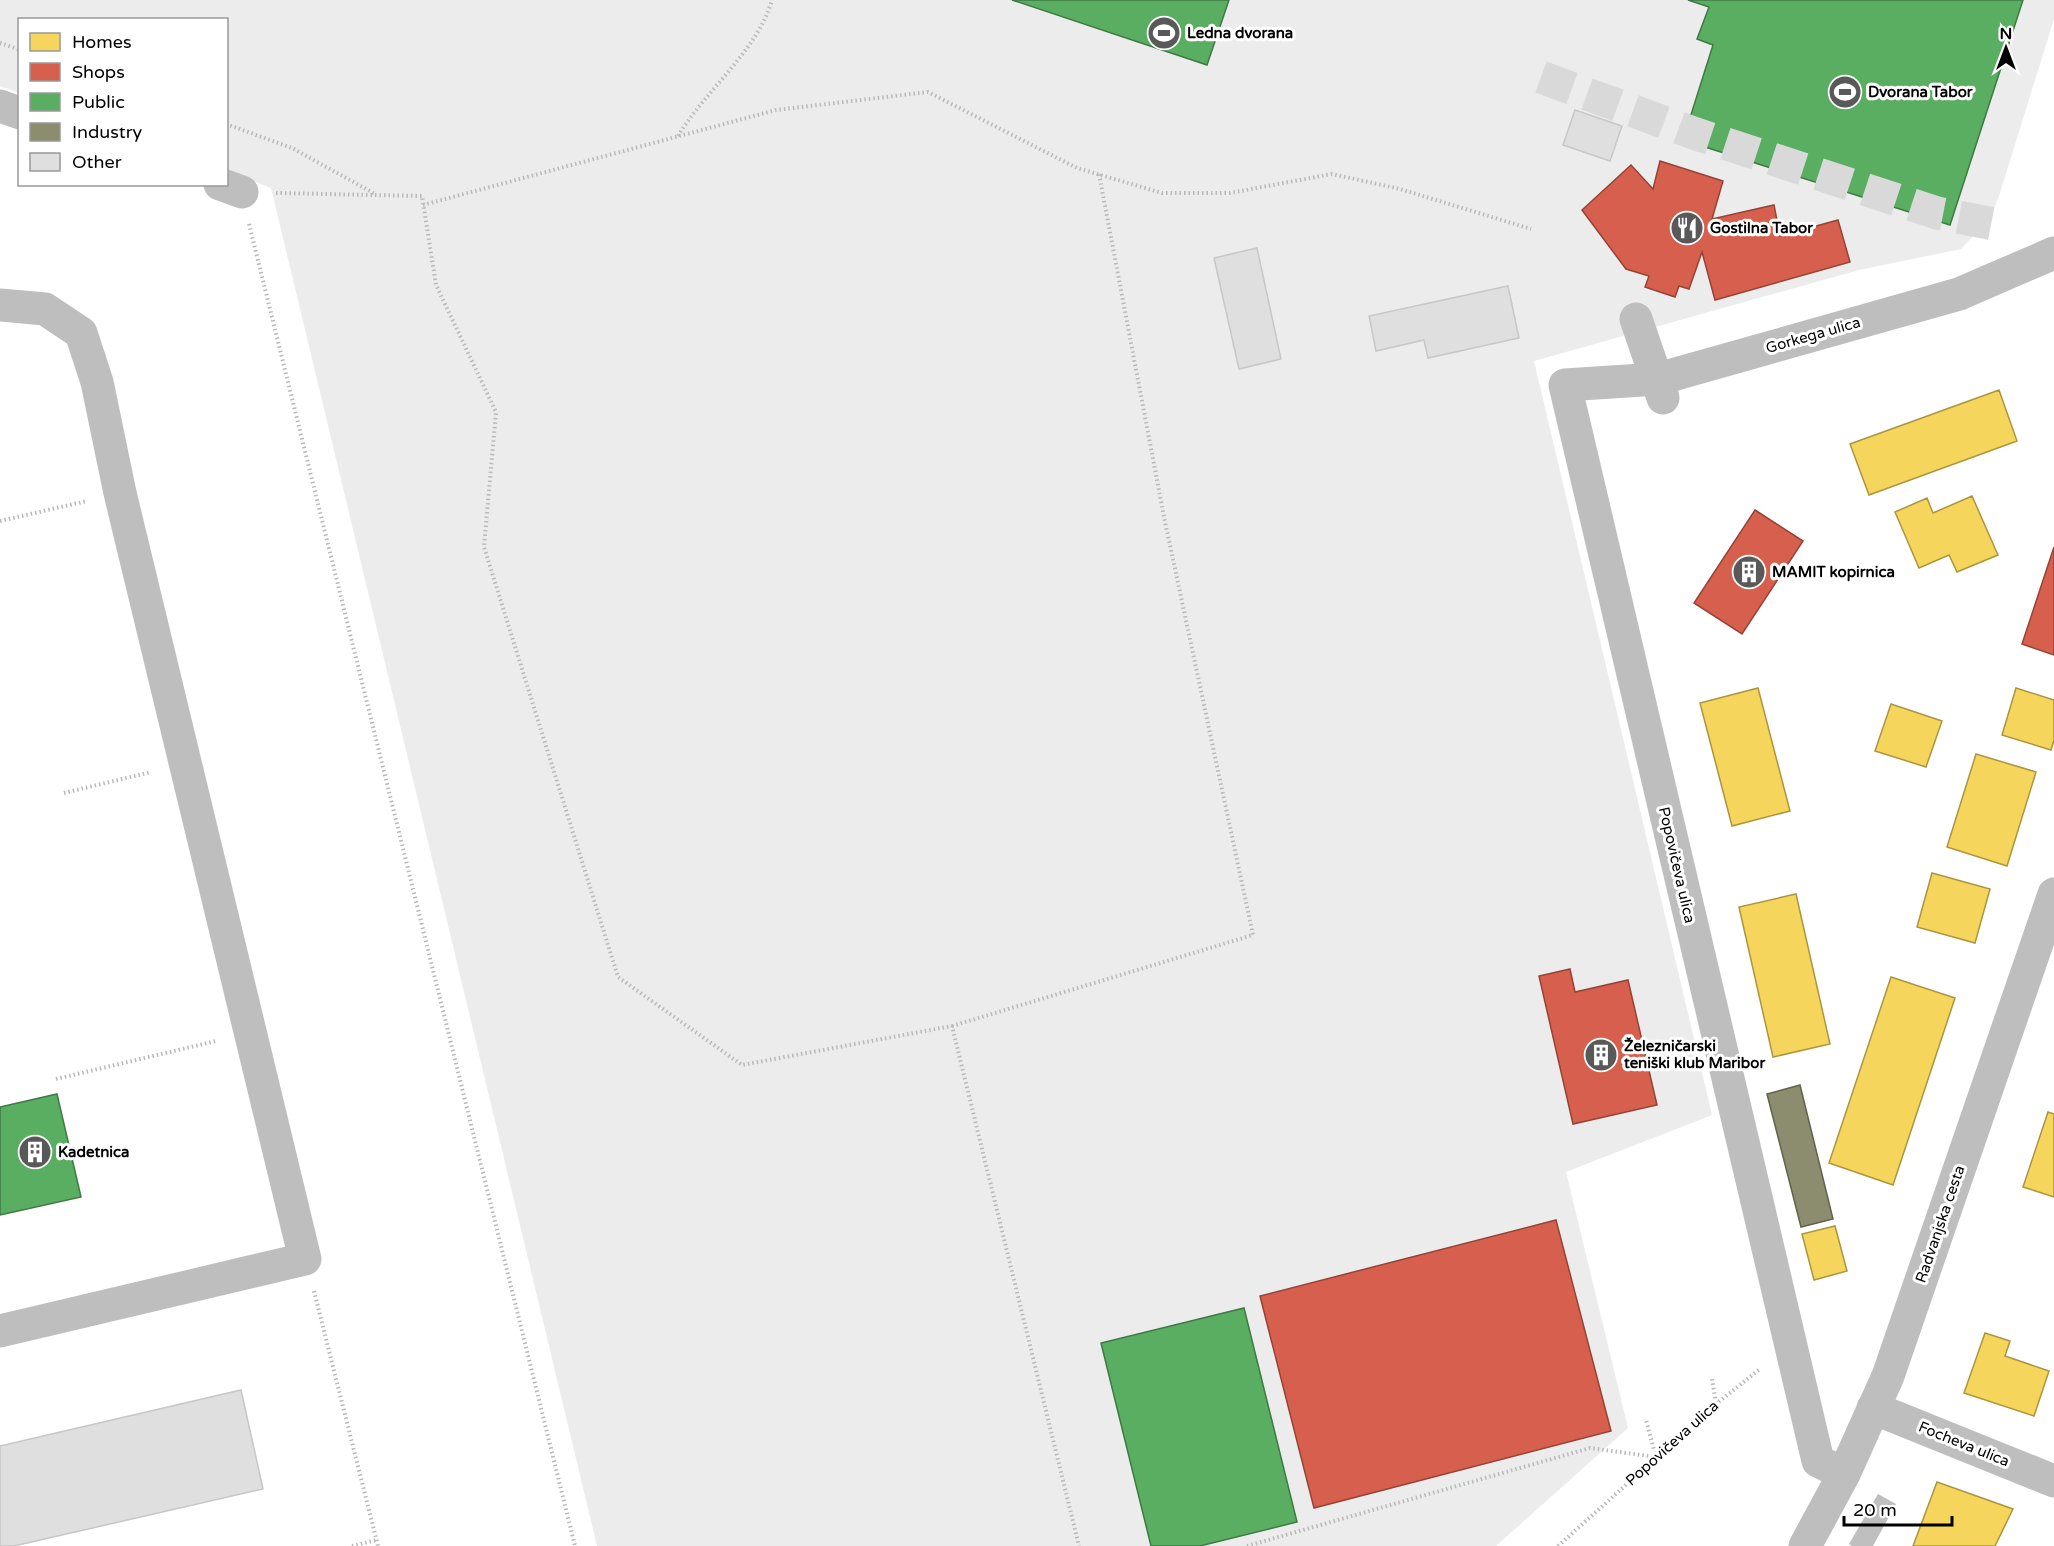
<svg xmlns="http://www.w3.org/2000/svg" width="2054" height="1546" font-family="'Varela Round',sans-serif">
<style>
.green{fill:#ececec}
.water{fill:#bfbfbf}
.homes{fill:#f6d55c;stroke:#ac9540;stroke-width:1.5}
.shops{fill:#d6604d;stroke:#964336;stroke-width:1.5}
.public{fill:#5aae61;stroke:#3f7a44;stroke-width:1.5}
.industry{fill:#8c8c6e;stroke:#62624d;stroke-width:1.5}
.building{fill:#dfdfdf;stroke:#c7c7c7;stroke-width:1.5}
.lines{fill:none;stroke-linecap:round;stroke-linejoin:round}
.minor-tunnel{stroke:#d9d9d9;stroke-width:33;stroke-dasharray:33 16;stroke-linecap:butt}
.path{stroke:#b9b9b9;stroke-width:4;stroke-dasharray:1.5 3;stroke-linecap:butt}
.minor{stroke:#bebebe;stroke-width:33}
.labels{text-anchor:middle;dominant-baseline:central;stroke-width:6;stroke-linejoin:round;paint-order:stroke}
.poi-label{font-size:15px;font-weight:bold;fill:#000;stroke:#fff;text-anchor:start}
.street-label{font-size:15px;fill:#000;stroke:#fff}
</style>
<rect width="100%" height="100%" fill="#fff"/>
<path class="green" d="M 0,0 L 2054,0 L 2054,19 L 1999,196 L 1990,218 L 1961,249 L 1859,270 L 1534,361 L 1712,1115 L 1566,1172 L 1628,1428 L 1496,1546 L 597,1546 L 271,188 L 227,171 L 226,20 L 20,20 L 19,93 L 0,86 Z"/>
<path class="water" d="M 1878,1494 L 1896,1504 L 1873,1546 L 1852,1546 L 1849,1544 Z"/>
<path class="homes" d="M 1999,390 L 2017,441 L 1869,495 L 1850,444 Z
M 1972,496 L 1998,555 L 1957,572 L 1949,555 L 1919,568 L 1895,512 L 1927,498 L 1933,513 Z
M 1758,688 L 1790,811 L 1732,826 L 1700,703 Z
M 2016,688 L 2054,700 L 2054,740 L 2051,750 L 2002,735 Z
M 1891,704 L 1942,721 L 1926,767 L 1875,751 Z
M 1976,754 L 2036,772 L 2007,866 L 1947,847 Z
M 1932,873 L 1990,889 L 1975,943 L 1917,927 Z
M 1796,894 L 1830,1044 L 1773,1057 L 1739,907 Z
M 1891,977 L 1955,998 L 1893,1185 L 1829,1163 Z
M 2048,1112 L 2054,1114 L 2054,1197 L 2023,1187 Z
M 1835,1226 L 1847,1271 L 1814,1280 L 1802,1234 Z
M 1985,1333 L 2010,1341 L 2005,1356 L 2049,1371 L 2034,1416 L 1964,1393 Z
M 1937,1482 L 2013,1509 L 1995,1546 L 1913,1546 Z"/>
<path class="shops" d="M 1660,161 L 1723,181 L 1712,219 L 1774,205 L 1780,236 L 1838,220 L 1850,262 L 1715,300 L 1702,252 L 1689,289 L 1679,286 L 1675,297 L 1645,287 L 1649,276 L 1626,269 L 1582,210 L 1631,165 L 1653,189 Z
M 1755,510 L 1803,541 L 1742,634 L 1694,603 Z
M 2054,547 L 2054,655 L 2022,644 Z
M 1570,969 L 1575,992 L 1628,980 L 1657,1105 L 1573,1124 L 1539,976 Z
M 1556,1220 L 1611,1431 L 1314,1508 L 1260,1296 Z"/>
<path class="public" d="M 1012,0 L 1229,0 L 1207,65 Z
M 1688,0 L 2023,0 L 1950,225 L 1683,140 L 1713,45 L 1697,39 L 1709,7 Z
M 57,1094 L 81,1197 L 0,1215 L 0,1107 Z
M 1244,1308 L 1297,1522 L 1200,1546 L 1151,1546 L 1101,1343 Z"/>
<path class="industry" d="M 1800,1085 L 1833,1219 L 1801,1227 L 1767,1094 Z"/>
<path class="building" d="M 1575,110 L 1622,126 L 1610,161 L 1563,145 Z
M 1257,248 L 1281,359 L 1239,369 L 1214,258 Z
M 1508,286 L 1519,338 L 1428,358 L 1424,340 L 1376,351 L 1369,316 Z
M 241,1390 L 263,1489 L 14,1546 L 0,1546 L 0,1446 Z"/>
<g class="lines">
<path class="minor-tunnel" d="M 1541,77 L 1696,134 L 1937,213 L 1999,225"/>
<path class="path" d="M 0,43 L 20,50
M 226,124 L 292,148 L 375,194
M 678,136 C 705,91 758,50 772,0
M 276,193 L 422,196 L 436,285 L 496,412 L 484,547 L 618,977 L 742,1065 L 952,1026 L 1079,1546
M 423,205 L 776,110 L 928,92 L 1077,168 L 1162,193 L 1230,193 L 1332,174 L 1400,189 L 1531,229
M 249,224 L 575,1546
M 0,521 L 87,501
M 64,793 L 151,772
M 952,1026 L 1253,935 L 1164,517 L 1099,174
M 56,1079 L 216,1041
M 314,1291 L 378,1546
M 1712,1379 L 1716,1403
M 352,1546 L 377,1540
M 1247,1546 L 1590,1448 L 1656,1457 L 1646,1420
M 1558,1546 L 1716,1404 L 1760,1369"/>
<path class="minor" d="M 0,106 L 20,113
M 220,184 L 242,192
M 0,305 L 45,309 L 81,333 L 97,382 L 120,493 L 305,1259 L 0,1331
M 1636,319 L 1663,398
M 1873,1408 L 2054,1481
M 1844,1474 L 1818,1461 L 1565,385 L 1658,379 L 1959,294 L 2054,253
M 1805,1546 L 1844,1474 L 1888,1376 L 2054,894"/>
</g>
<defs>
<symbol id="stadium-disc" viewBox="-11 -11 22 22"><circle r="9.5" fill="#595959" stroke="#fff"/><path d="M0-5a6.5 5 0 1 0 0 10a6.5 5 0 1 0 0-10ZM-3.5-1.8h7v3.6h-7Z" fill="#fff"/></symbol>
<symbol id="restaurant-disc" viewBox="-11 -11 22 22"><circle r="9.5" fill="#595959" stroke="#fff"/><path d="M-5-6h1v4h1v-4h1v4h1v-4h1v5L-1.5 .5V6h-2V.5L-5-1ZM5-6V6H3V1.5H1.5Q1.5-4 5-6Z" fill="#fff"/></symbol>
<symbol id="building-disc" viewBox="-11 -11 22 22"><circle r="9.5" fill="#595959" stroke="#fff"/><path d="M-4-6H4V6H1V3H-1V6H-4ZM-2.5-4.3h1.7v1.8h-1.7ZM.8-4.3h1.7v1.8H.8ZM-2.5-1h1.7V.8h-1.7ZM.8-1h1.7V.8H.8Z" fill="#fff"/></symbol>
</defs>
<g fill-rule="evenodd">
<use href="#stadium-disc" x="1145" y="14" width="38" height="38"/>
<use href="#stadium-disc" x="1826" y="73" width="38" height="38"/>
<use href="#restaurant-disc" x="1668" y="209" width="38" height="38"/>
<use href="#building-disc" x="1730" y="553" width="38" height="38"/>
<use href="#building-disc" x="1582" y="1036" width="38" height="38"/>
<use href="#building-disc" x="16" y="1133" width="38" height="38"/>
</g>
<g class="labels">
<g class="poi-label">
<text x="1187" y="33">Ledna dvorana</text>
<text x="1868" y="92">Dvorana Tabor</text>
<text x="1710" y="228">Gostilna Tabor</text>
<text x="1772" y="572">MAMIT kopirnica</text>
<text x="1624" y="1046">Železničarski<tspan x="1624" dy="17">teniški klub Maribor</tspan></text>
<text x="58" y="1152">Kadetnica</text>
</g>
<g class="street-label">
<text transform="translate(1813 335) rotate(-16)">Gorkega ulica</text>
<text transform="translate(1677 865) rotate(77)">Popovičeva ulica</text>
<text transform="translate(1940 1224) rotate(-71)">Radvanjska cesta</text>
<text transform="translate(1672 1443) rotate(-42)">Popovičeva ulica</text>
<text transform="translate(1964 1444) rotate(22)">Focheva ulica</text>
</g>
</g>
<rect x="18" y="18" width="210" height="168" fill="#ffffff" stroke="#999999" stroke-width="1.5"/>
<rect x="30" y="33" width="30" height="18" fill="#f6d55c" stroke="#999999" stroke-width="1.5"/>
<text x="72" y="48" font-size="18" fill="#000000">Homes</text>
<rect x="30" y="63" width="30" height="18" fill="#d6604d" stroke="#999999" stroke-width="1.5"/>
<text x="72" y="78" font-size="18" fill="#000000">Shops</text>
<rect x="30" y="93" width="30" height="18" fill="#5aae61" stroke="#999999" stroke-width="1.5"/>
<text x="72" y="108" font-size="18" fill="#000000">Public</text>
<rect x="30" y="123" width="30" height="18" fill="#8c8c6e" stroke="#999999" stroke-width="1.5"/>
<text x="72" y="138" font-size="18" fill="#000000">Industry</text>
<rect x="30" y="153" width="30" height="18" fill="#dfdfdf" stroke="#999999" stroke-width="1.5"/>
<text x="72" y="168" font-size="18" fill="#000000">Other</text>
<g transform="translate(2006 48)" stroke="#ffffff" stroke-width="4.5" paint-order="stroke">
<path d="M0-4.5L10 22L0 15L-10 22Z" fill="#000000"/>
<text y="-9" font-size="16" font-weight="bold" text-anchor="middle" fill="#000000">N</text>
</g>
<path d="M1844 1516v9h108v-9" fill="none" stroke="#000000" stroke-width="3"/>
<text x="1853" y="1516" font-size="18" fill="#000000" stroke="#ffffff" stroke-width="4.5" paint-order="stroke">20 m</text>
</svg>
